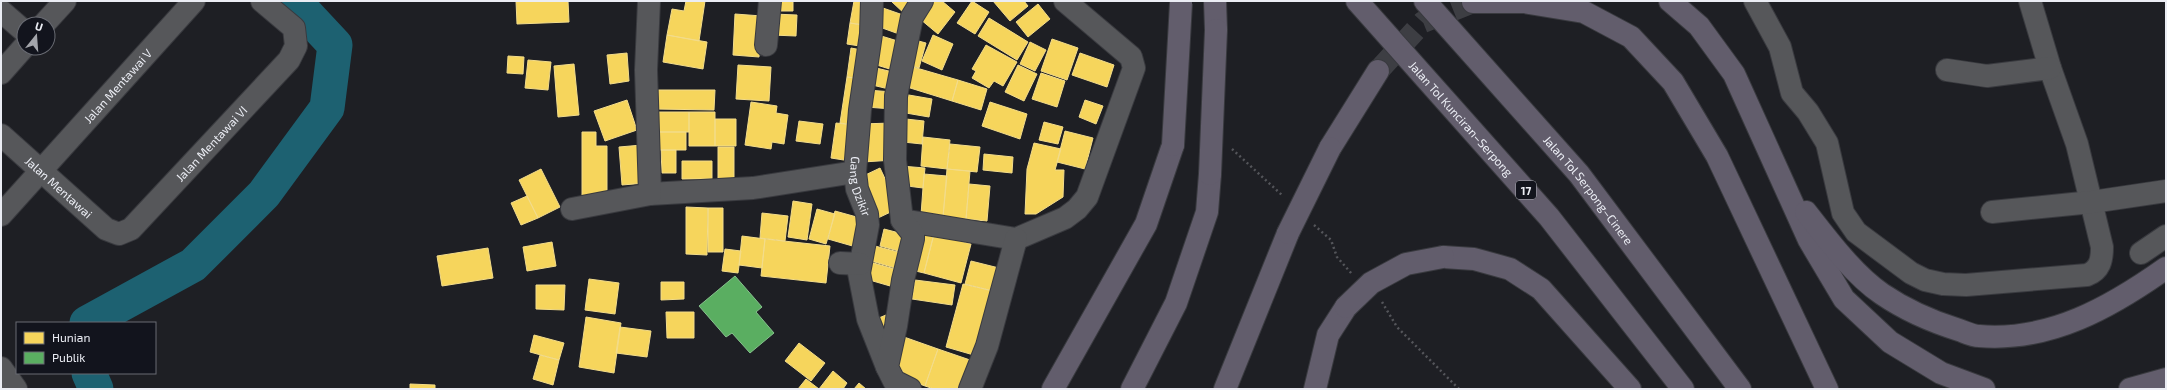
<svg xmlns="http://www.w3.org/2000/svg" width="2167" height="390" font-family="'Exo 2',sans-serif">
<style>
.homes{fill:#f6d55c;stroke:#f3dc8a}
.public{fill:#5aae61;stroke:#86c18d}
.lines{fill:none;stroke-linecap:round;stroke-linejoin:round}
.river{stroke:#1d6171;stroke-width:35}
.highway-tunnel{stroke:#3d3e43;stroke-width:22;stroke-dasharray:22 11;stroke-linecap:butt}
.street-casing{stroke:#393a3f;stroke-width:24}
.highway-casing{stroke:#393a3f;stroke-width:24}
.path{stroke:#54555a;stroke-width:2.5;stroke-dasharray:2 3;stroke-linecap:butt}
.street{stroke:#56575a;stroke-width:22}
.highway{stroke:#625d6c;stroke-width:22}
.highway-bridge-casing{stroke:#393a3f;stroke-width:24;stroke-linecap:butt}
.highway-bridge{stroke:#625d6c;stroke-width:22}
.labels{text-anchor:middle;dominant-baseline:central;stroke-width:4;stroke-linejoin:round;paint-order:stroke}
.shield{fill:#12141d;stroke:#aaacb4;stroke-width:1}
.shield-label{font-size:11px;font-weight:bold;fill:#ebedf4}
.street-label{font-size:12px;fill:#ebedf4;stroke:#12141d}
</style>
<rect width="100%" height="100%" fill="#1e1f24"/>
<path class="homes" d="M 516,1 L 568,1 L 569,22 L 517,24 Z
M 686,1 L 705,1 L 699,41 L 667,35 L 672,9 L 684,11 Z
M 774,1 L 793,1 L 793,11 L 774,11 Z
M 854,1 L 868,1 L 864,25 L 850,23 Z
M 891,1 L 918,1 L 906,15 Z
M 934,1 L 942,1 L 955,12 L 938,34 L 920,19 Z
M 972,1 L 989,12 L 975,34 L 957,23 Z
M 993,1 L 1024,1 L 1028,6 L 1010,21 Z
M 1038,4 L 1050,19 L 1028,37 L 1016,22 Z
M 880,7 L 906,16 L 899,34 L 874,25 Z
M 735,14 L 762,16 L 759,57 L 733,55 Z
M 773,14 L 797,15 L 796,36 L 772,35 Z
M 989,18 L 1028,42 L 1017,60 L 978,36 Z
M 850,23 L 869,26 L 866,47 L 847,44 Z
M 667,35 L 707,42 L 703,69 L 663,62 Z
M 878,35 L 901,42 L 893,70 L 870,63 Z
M 933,35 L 953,44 L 942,70 L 922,61 Z
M 911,39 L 926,43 L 919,68 L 909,65 Z
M 1052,39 L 1078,48 L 1067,80 L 1041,71 Z
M 1030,42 L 1046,50 L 1035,71 L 1020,64 Z
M 986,45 L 1017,62 L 1003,86 L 994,81 L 989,88 L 972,78 L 976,71 L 972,69 Z
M 851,48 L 867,51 L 863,79 L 847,77 Z
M 627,53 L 629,81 L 610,84 L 607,55 Z
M 1080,53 L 1114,65 L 1107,87 L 1072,75 Z
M 508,56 L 524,57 L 523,74 L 507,73 Z
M 528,60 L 551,62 L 548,90 L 525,88 Z
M 574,64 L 579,115 L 558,117 L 554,66 Z
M 738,65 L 771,67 L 769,101 L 736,99 Z
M 1018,65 L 1037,74 L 1024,101 L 1005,92 Z
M 872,67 L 897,73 L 893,90 L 868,84 Z
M 913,67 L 958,80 L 952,101 L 907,87 Z
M 1041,73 L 1065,81 L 1057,107 L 1032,99 Z
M 847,77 L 861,79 L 855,125 L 840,123 Z
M 958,80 L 987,89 L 981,110 L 952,101 Z
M 655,90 L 715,90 L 714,110 L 655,109 Z
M 867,90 L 893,92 L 892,109 L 866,107 Z
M 903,94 L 932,99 L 929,117 L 900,112 Z
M 627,100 L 637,130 L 605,141 L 594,111 Z
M 1085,100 L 1103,106 L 1096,124 L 1079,117 Z
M 751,102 L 777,106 L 776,113 L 788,115 L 784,144 L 772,142 L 771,149 L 745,145 Z
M 990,102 L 1027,114 L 1020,139 L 982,126 Z
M 658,112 L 689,112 L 689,132 L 658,132 Z
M 689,112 L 715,112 L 715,146 L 689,146 Z
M 715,119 L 736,119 L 736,146 L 715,146 Z
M 906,119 L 924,121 L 922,144 L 903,142 Z
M 799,121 L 823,124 L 820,144 L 796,141 Z
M 1044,122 L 1063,127 L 1058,144 L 1039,140 Z
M 836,123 L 855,125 L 850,161 L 831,158 Z
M 891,123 L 894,160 L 863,162 L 861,124 Z
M 1065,131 L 1093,138 L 1085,169 L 1057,162 Z
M 582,132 L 596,132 L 596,146 L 607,146 L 607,197 L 582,197 Z
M 658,132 L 686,132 L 686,150 L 658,150 Z
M 923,137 L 950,140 L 947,169 L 921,166 Z
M 1034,143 L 1061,149 L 1055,170 L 1064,170 L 1063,197 L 1036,214 L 1025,214 L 1027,169 Z
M 950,144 L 980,147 L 977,172 L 947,169 Z
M 642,145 L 646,183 L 622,185 L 619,147 Z
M 718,147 L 734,147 L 734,183 L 718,184 Z
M 661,150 L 676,150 L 676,173 L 662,173 Z
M 984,154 L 1013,157 L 1012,173 L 983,170 Z
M 682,161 L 712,161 L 712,179 L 682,179 Z
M 901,166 L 925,168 L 923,188 L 899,185 Z
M 880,168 L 899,208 L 878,218 L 859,178 Z
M 541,169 L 560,207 L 538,218 L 519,180 Z
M 947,169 L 970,171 L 966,219 L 943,217 Z
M 924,174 L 947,176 L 943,217 L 921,215 Z
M 969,184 L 990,186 L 987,221 L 966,219 Z
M 527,196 L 538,218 L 521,225 L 511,203 Z
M 793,201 L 812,204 L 807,240 L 788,237 Z
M 686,207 L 708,208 L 707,255 L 686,254 Z
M 708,208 L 723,208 L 723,252 L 708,252 Z
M 817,209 L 835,214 L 826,244 L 809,239 Z
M 835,211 L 864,219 L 856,247 L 828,239 Z
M 762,213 L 788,216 L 785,241 L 760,238 Z
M 884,229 L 911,236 L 906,253 L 880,246 Z
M 917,230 L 934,234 L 924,273 L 907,269 Z
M 934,234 L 971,244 L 961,283 L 924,273 Z
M 742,236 L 765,239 L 762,268 L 739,265 Z
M 765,239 L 830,246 L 826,283 L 761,276 Z
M 552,242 L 556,266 L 527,271 L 523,247 Z
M 875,246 L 906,254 L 902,270 L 871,261 Z
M 488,248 L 493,278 L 442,286 L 437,256 Z
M 725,249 L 741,251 L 738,273 L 722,271 Z
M 971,261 L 999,268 L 993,291 L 965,284 Z
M 870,262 L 902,271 L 897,288 L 866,279 Z
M 589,279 L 619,283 L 615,314 L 585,310 Z
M 915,280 L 955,285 L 952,305 L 912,299 Z
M 661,282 L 684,282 L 684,299 L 661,300 Z
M 963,284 L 993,291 L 977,356 L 946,347 Z
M 536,285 L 565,285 L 564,310 L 536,309 Z
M 666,312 L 694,312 L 694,338 L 667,338 Z
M 886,315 L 892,333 L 880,337 L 874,320 Z
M 586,317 L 621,323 L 614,373 L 579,367 Z
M 620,327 L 651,331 L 647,357 L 616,353 Z
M 534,335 L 564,343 L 559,360 L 530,352 Z
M 904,337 L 938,349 L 925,386 L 901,377 L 903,371 L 894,368 Z
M 799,343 L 825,363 L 811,381 L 785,361 Z
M 938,349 L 973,361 L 964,389 L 934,389 L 925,386 Z
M 540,355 L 559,360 L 553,385 L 533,379 Z
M 833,371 L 847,383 L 843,389 L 819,389 Z
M 806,379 L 819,389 L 798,389 Z
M 859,383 L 866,389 L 854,389 Z
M 410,384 L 435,385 L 435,389 L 410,389 Z"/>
<path class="public" d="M 735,276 L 762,307 L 756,312 L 774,333 L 750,353 L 732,333 L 726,337 L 699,306 Z"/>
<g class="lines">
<path class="river" d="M 87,323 L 193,265 L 264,194 L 327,108 L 335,45 L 294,1
M 89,373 L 96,389"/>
<path class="highway-tunnel" d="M 1378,71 L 1423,22 L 1473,2"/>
<defs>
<g id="street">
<path id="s1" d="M 872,1 L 871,34 L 860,110 L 855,172 L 857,189 L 867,214 L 868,225 L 859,273 L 868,319 L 887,367"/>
<path d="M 1755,1 L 1780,47 L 1792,93 L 1808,112 L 1827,143 L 1843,213 L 1856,232 L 1911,273 L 1925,280 L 1943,284 L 1966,285 L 2087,275 C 2100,270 2102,260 2102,247 L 2077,144 L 2050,68 L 2030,1"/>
<path d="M 1,11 L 24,31"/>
<path d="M 44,24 L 65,1"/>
<path d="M 766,45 L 770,1"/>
<path d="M 1947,70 L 1987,76 L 2050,68"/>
<path d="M 1,73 L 24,47"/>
<path id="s2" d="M 1,135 L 106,229 L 119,234 L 131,229 L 289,60 L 296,46 L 294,28 L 262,1"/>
<path d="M 650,194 L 753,188 L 855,172"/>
<path d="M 572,209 L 650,194 L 646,70 L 649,1"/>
<path d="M 1992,212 L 2092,202 L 2166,191"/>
<path id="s3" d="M 1,215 L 194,1"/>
<path d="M 902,220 L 1016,239 L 1065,218 L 1077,209 L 1087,197 L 1134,68 L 1131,57 L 1065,1"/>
<path d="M 2141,253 L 2166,236"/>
<path d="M 840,263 L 860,264"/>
<path d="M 1,368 L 16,389"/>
<path d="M 910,389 L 894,381 L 887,367 L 896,326 L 903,280 L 913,239 L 913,234 L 902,220 L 895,160 L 896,96 L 912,17 L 922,1"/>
<path d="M 970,389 L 987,346 L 1016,239"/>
</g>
<g id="highway">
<path d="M 1215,1 L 1216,30"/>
<path id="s4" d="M 1357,1 L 1549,217 L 1683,389"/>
<path id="s5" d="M 1425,1 L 1579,174 L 1740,389"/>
<path d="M 1670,1 L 1699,26 L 1734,74 L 1809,240 L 1844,299 L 1890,342 L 1941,373 L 1984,389"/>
<path d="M 1473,2 L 1524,2 L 1584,12 L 1631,37 L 1673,82 L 1717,156 L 1827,389"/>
<path d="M 1330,148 L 1378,71"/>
<path d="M 1806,212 C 1827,239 1854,275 1882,294 C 1907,311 1930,321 1959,330 C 1965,332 1972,336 1979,336 C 2050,342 2111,307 2166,268"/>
<path d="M 1443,257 L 1474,259 L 1510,269 L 1541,289 L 1630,389"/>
<path d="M 1053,389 L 1146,224 L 1173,145"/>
<path d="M 1132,389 L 1176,303 L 1207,212 L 1210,174"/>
<path d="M 1225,389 L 1288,233"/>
<path d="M 1315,389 L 1328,335 L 1346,307"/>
<path d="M 2130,389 L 2166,379"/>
</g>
</defs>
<use href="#street" class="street-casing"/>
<use href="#highway" class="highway-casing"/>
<path class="path" d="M 1232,149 L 1283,196
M 1314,225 L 1331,240 L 1337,257 L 1352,274
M 1382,302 L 1397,327 L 1459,389"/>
<use href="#street" class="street"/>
<use href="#highway" class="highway"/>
<defs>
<path id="highway-bridge" d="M 1173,145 L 1181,3
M 1210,174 L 1216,30
M 1288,233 L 1330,148
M 1346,307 L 1371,283 L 1406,264 L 1443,257"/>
</defs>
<use href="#highway-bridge" class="highway-bridge-casing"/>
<use href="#highway-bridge" class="highway-bridge"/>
</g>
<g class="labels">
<rect class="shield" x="1516" y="181" width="20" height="18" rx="3"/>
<g class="shield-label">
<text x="1526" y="190">17</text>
</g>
<g class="street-label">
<text stroke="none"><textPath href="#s3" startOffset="174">Jalan Mentawai V</textPath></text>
<text stroke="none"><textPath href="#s4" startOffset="157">Jalan Tol Kunciran–Serpong</textPath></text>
<text stroke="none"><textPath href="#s2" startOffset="285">Jalan Mentawai VI</textPath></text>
<text stroke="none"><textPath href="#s1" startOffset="187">Gang Dzikir</textPath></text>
<text stroke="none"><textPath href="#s2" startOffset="78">Jalan Mentawai</textPath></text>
<text stroke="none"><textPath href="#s5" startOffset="250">Jalan Tol Serpong–Cinere</textPath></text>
</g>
</g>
<rect width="2167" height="390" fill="none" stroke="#ebedf4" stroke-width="4"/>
<rect x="16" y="322" width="140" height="52" fill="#12141d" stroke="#696b73"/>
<rect x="24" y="332" width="20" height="12" fill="#f6d55c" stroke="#696b73"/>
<text x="52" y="342" font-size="12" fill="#ebedf4">Hunian</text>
<rect x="24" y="352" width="20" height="12" fill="#5aae61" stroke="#696b73"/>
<text x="52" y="362" font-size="12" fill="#ebedf4">Publik</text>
<g transform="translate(36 36) rotate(17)"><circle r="19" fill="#12141d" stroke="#696b73"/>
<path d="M0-3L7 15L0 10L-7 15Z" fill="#a3a5ab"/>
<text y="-6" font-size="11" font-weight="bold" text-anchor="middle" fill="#ebedf4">U</text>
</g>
</svg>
